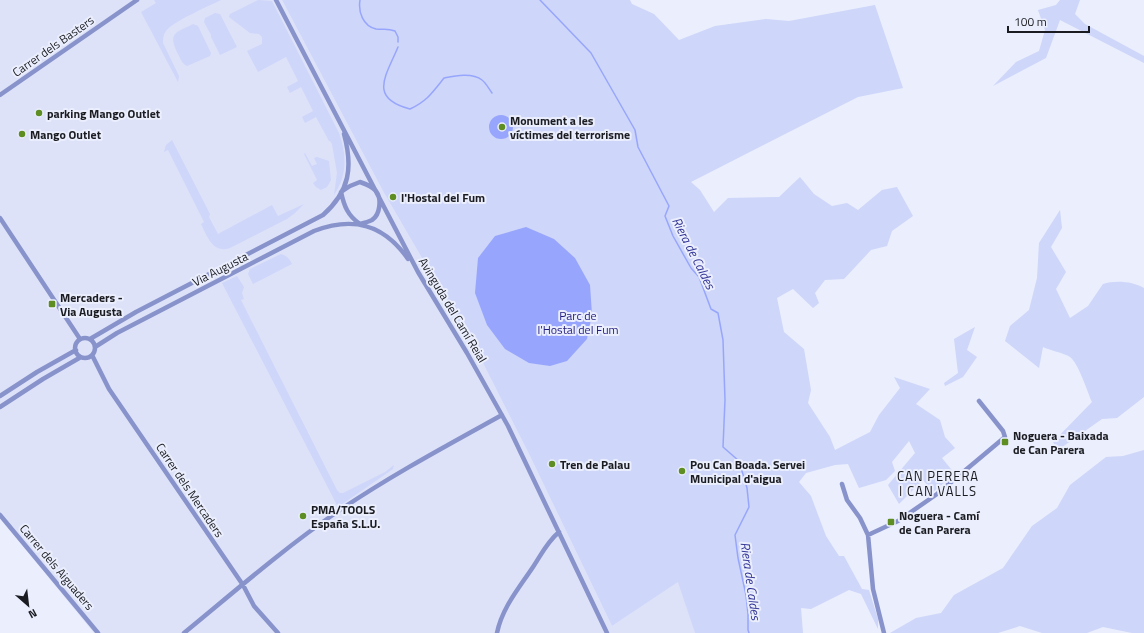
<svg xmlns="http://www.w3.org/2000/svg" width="1144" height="633" font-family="'Titillium Web',sans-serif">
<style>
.built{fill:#dde2f9}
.green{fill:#ced6f9}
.water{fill:#97a6fc}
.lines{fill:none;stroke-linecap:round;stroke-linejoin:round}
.stream{stroke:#97a6fc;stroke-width:1.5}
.street{stroke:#8893cb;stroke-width:4.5}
.poi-dot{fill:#5e8e23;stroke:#eaeefd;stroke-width:1.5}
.labels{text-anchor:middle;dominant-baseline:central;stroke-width:4;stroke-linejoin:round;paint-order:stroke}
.street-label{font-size:12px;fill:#1b1c21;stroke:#eaeefd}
.poi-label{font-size:12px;font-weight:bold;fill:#1b1c21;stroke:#eaeefd;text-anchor:start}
.park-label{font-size:12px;fill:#221c7d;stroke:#eaeefd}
.water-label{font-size:13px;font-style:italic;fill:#313394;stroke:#eaeefd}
.neighbourhood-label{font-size:13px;letter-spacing:1px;fill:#1b1c21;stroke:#eaeefd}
</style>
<rect width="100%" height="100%" fill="#eaeefd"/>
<path class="built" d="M 0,0 L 282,0 L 383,191 L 483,363 L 529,454 L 612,626 L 679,581 L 695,633 L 94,633 L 0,518 Z"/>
<path class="green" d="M 154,0 L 221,0 C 209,6 172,22 166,31 C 163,35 163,39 163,43 L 179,76 L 178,82 L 141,12 L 156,3 Z
M 258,0 L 272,1 L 339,133 C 347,155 347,176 334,195 L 337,173 L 332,144 L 330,141 L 329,141 L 316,117 L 305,123 L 302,117 L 313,111 L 301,87 L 290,93 L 287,87 L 298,81 L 286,57 L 258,72 L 247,51 L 262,44 L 262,37 L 259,34 L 250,33 L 229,17 L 230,14 Z
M 282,0 L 630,0 L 632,4 L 654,14 L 679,40 L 715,26 L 766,19 L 789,21 L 875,5 L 903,88 L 858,97 L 691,182 L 700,190 L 714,212 L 728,198 L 779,197 L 800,177 L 814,194 L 832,206 L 847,203 L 858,210 L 882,190 L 897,187 L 913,216 L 892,231 L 887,246 L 871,250 L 844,279 L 825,280 L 815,293 L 819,303 L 813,308 L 793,289 L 777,298 L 784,332 L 804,349 L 811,390 L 808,403 L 830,437 L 835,450 L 870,432 L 879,415 L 900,388 L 894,377 L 930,389 L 916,404 L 940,420 L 945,437 L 955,448 L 942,458 L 955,474 L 933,492 L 923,480 L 899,504 L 888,485 L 915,453 L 909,441 L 892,462 L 895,471 L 886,480 L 859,488 L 848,464 L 835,465 L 806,473 L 799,482 L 811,496 L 826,536 L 839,556 L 844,556 L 862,589 L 869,590 L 878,619 L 878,629 L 861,594 L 849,590 L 811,609 L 801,608 L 803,633 L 695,633 L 678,582 L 612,626 L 529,454 L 483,363 L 383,191 Z
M 1060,0 L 1080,0 L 1075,14 L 1085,24 L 1144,56 L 1144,63 L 1060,20 L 1046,58 L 993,86 L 1016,62 L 1039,51 L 1045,30 L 1038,10 L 1056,5 Z
M 215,13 L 220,14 L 237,47 L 220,55 L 211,37 L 211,35 L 204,22 L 205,18 Z
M 193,24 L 198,26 L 211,53 L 210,56 L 187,66 C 182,64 180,58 178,54 C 167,32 176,33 193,24 Z
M 172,140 L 210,214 L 209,217 L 218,234 L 272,205 L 278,216 L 304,204 L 295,213 L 287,219 L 230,248 C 213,254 207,236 201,224 L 204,222 L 168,150 L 164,152 L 166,145 Z
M 305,153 L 312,166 L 317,164 L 314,158 L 317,157 L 329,161 L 331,180 L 327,187 L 321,190 L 316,187 L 313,183 L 317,180 L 304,154 Z
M 1060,210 L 1062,228 L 1051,247 L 1066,272 L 1056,289 L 1070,318 L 1088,306 L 1103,284 C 1115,280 1132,281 1144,288 L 1144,397 L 1117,418 L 1102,419 L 1058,450 L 1053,442 L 1092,402 C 1087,391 1079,364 1070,357 C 1064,353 1049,350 1043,347 L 1039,368 L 1005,341 L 1010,326 L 1029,310 L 1037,278 L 1039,243 Z
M 281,254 C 287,256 289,258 292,264 L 253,284 L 248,274 L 250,269 Z
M 237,276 L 244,287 L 242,293 L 244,299 L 241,300 L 337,490 L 340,493 L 343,493 L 385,472 L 394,465 L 393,469 L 338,507 L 222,283 Z
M 975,327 L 967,350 L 977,357 L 963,377 L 945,386 L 944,383 L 958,373 L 954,339 Z
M 1144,450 L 1144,633 L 1132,633 L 1103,627 L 1087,633 L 1042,633 L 1020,626 L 998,633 L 890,633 L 916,618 L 941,613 L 954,595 L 1003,568 L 1032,526 L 1057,508 L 1070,485 L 1106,457 L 1123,456 Z"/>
<path class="water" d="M489 127a12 12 0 1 1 24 0a12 12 0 1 1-24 0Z
M 526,227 L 554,239 L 575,258 L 590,285 L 592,314 L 587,339 L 567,361 L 550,366 L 529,363 L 505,349 L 487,325 L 475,293 L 478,258 L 495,236 Z"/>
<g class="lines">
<path class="stream" d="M 360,0 C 358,12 363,26 376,29 C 383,30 387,28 395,31 L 398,37 L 398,42
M 540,0 L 591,53 L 635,130 L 638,147 L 669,206 L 665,216 L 673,236 L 691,268 L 699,277 L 711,309 L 718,313 L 723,340 L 725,400 L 723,447 L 739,461 L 747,488 L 749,507 L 735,535 L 738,558 L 746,595 L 748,614 L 748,630 L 749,633
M 398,47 C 386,76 368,98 410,109 C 427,101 432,93 444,78 C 454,76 472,72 482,80 C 486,83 489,89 492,93"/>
<path class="street" d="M 276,0 L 418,272 L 467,353 L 508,426 L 607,633
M 0,95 L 137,0
M 360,182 C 366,184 372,186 376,191 C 382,199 380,215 372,220 C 368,222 364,223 360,224 C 348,216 344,206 341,192 L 350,186 Z
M 0,218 L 80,339
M75 348a10 10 0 1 1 20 0a10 10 0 1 1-20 0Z
M 90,339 L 136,312 L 323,215 C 350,191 353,167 344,134
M 95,347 L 117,333 L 314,231 C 353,216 384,224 408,259
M 92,355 L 109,389 L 243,585 L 254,606 L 278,633
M 0,396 L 37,372 L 76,350
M 0,407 L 43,379 L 81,357
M 842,484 L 847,500 L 860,518 L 868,535 L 873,589 L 884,633
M 0,515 L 98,633
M 868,535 L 898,521 L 937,494 L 1005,437 L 1003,431 L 979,401
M 184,633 C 234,592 283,549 337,512 C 390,476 446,446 502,415
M 497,633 C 502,608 519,588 533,567 C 541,555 547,542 559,532"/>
</g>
<g class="poi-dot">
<circle cx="39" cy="113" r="4"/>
<circle cx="502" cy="127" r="4"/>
<circle cx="22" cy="134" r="4"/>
<circle cx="393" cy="197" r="4"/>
<rect x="48" y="300" width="8" height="8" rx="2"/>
<rect x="1001" y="438" width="8" height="8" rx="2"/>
<circle cx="552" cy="464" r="4"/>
<circle cx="682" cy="471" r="4"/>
<circle cx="303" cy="516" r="4"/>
<rect x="887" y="518" width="8" height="8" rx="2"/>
</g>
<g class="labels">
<g class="street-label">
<text transform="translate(53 46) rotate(-35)">Carrer dels Basters</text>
<text transform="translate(220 269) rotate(-27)">Via Augusta</text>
<text transform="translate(453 310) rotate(59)">Avinguda del Camí Reial</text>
<text transform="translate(190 490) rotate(56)">Carrer dels Mercaders</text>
<text transform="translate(57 567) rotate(50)">Carrer dels Aiguaders</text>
</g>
<g class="poi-label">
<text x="47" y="113">parking Mango Outlet</text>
<text x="510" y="120">Monument a les<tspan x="510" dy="14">víctimes del terrorisme</tspan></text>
<text x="30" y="134">Mango Outlet</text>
<text x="401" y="197">l'Hostal del Fum</text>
<text x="60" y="297">Mercaders -<tspan x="60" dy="14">Via Augusta</tspan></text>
<text x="1013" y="435">Noguera - Baixada<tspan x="1013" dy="14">de Can Parera</tspan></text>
<text x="560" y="464">Tren de Palau</text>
<text x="690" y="464">Pou Can Boada. Servei<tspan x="690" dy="14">Municipal d'aigua</tspan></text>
<text x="311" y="509">PMA/TOOLS<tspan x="311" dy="14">España S.L.U.</tspan></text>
<text x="899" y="515">Noguera - Camí<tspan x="899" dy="14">de Can Parera</tspan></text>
</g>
<g class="park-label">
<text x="578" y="315">Parc de<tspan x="578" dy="14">l'Hostal del Fum</tspan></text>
</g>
<g class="water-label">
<text transform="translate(694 253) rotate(63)">Riera de Caldes</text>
<text transform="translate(751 581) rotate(82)">Riera de Caldes</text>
</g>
<g class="neighbourhood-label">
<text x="938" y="476">CAN PERERA<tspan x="938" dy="15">I CAN VALLS</tspan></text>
</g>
</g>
<g transform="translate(28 605) rotate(152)" stroke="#eaeefd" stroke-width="3" paint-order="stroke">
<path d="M0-3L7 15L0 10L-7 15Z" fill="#1b1c21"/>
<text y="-6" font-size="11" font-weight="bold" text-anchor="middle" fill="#1b1c21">N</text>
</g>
<path d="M1008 26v6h81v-6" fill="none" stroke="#1b1c21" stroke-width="2"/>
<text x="1014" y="26" font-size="12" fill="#1b1c21" stroke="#eaeefd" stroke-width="3" paint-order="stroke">100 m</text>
</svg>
